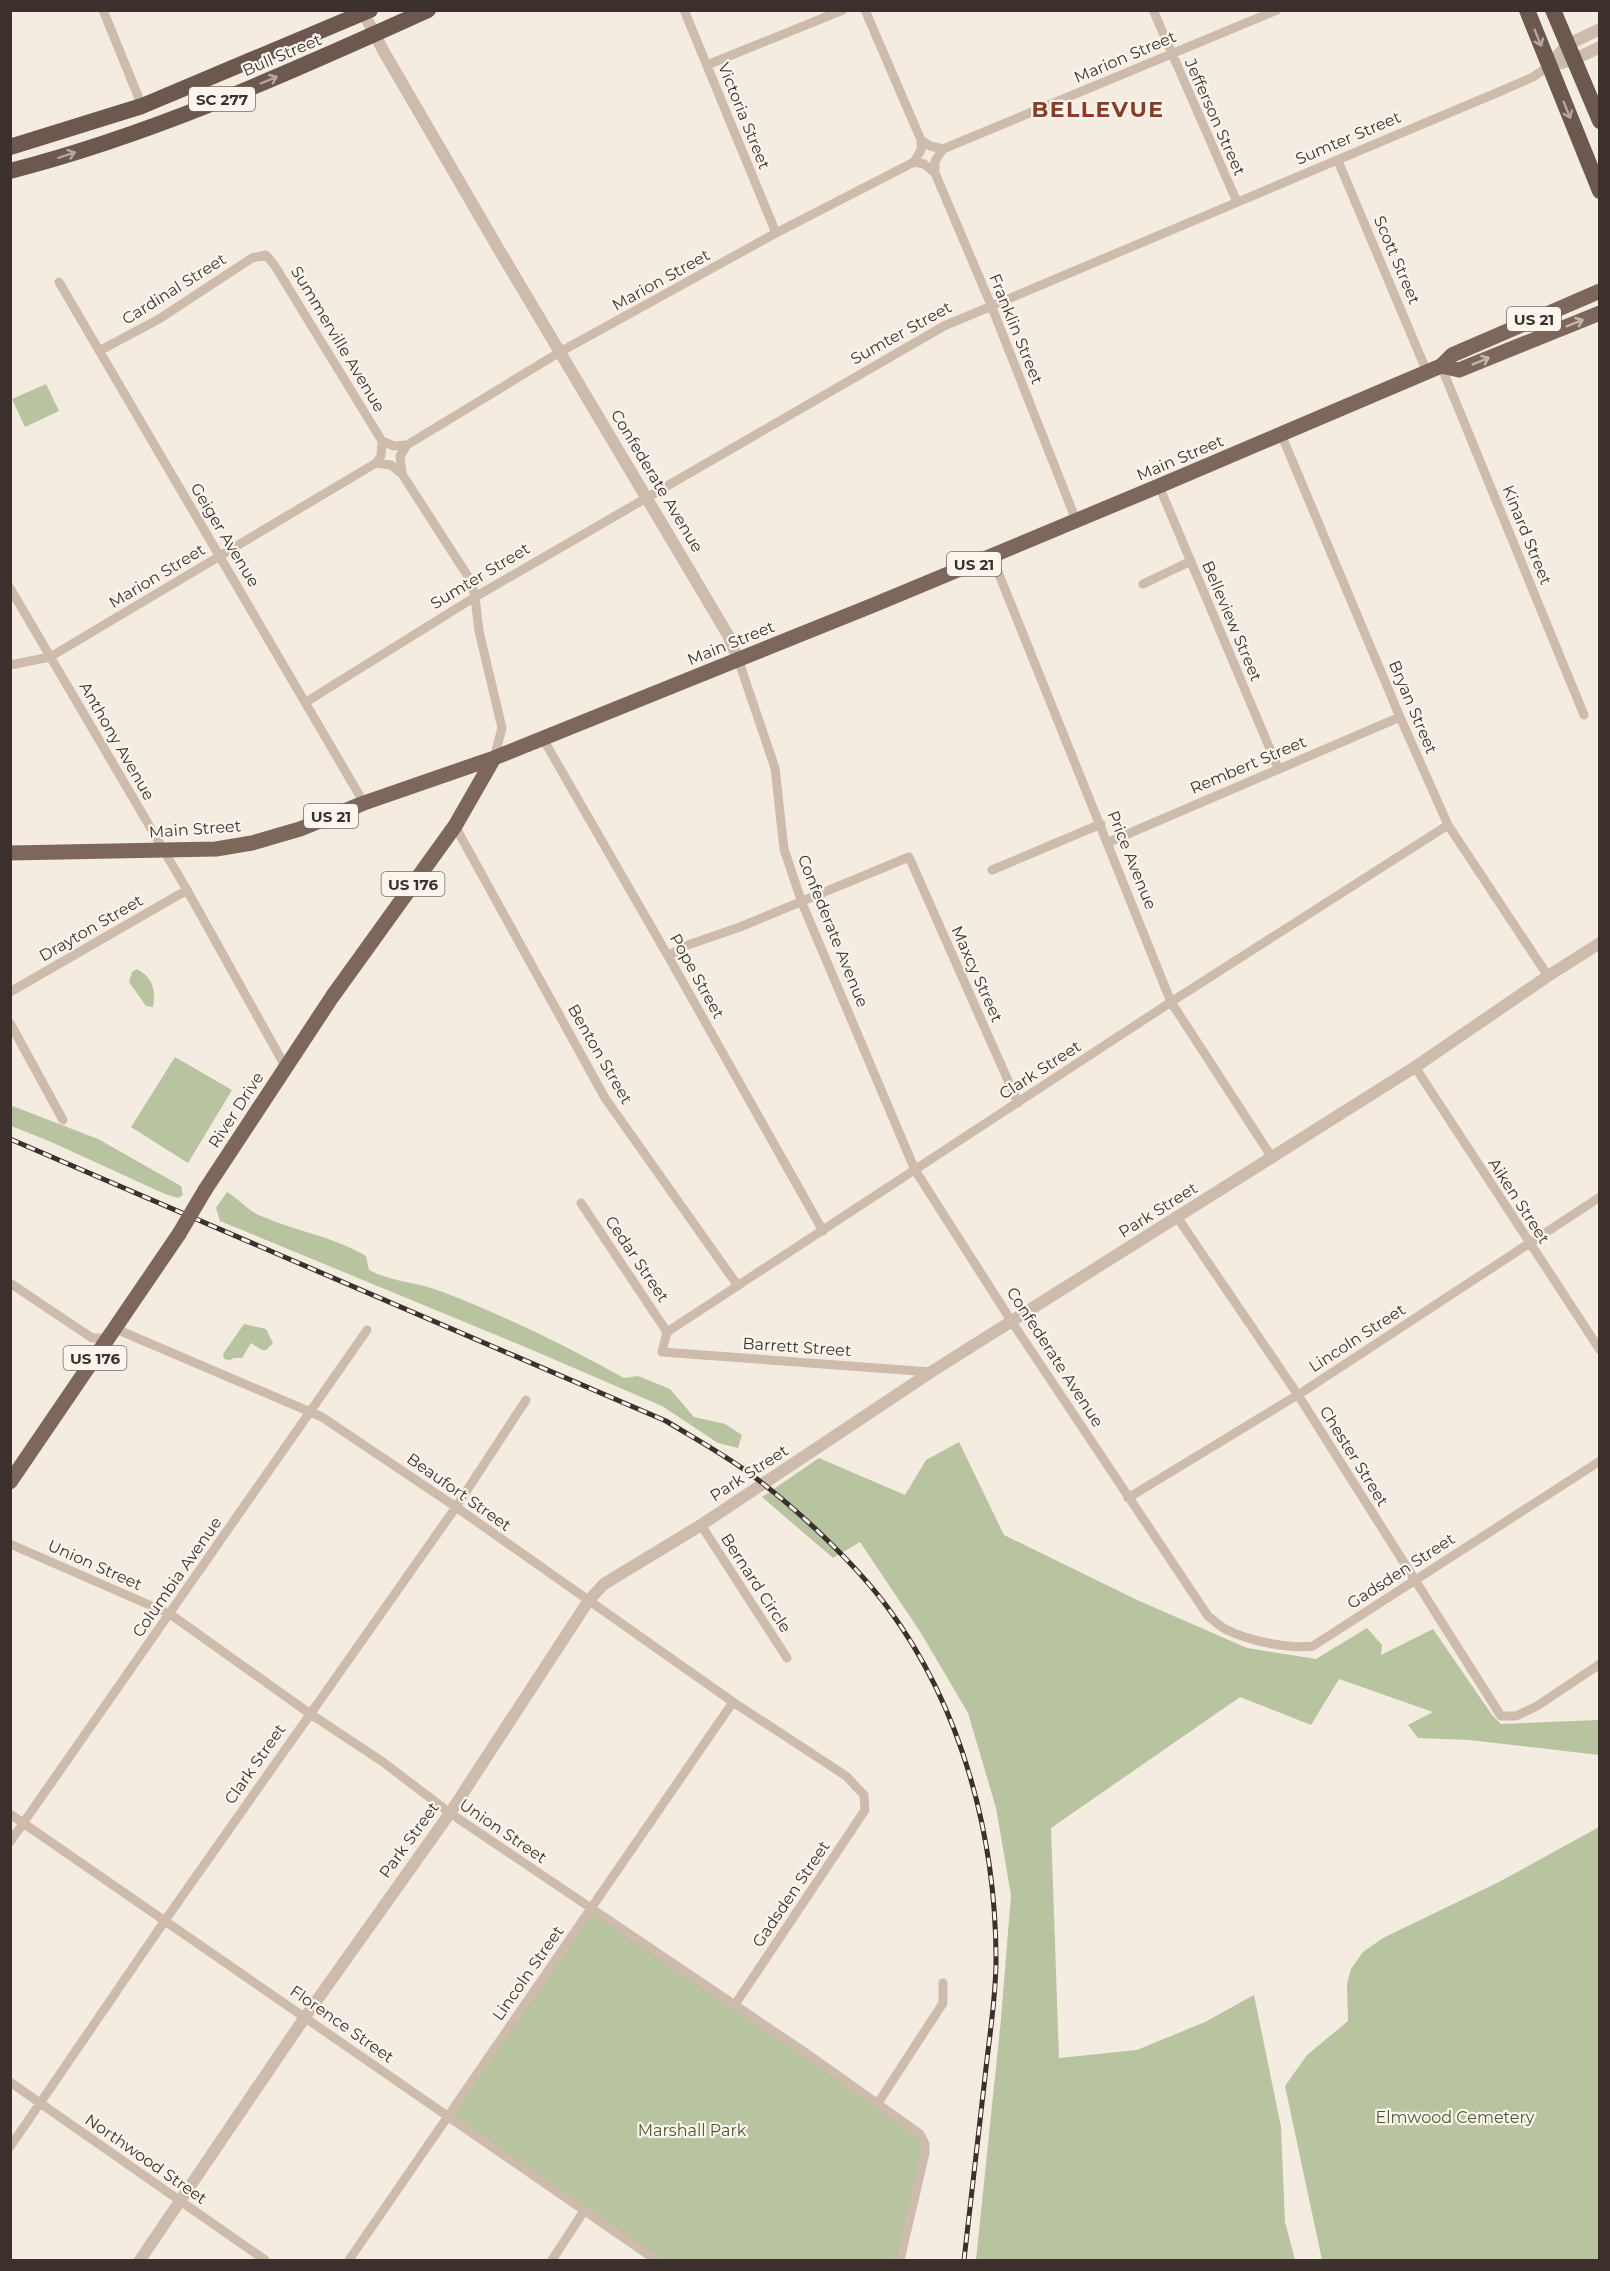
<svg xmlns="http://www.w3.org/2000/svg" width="1610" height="2271" font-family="Montserrat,sans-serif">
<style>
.green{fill:#b8c4a0}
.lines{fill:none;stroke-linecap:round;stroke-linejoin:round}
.minor{stroke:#cdbbac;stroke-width:9}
.tertiary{stroke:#cdbbac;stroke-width:12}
.primary{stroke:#7d675c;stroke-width:15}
.trunk{stroke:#6c584f;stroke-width:16}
.rail-casing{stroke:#3b302b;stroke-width:5}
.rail{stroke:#fbf5ee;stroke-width:3;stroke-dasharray:9;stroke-linecap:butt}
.primary-bridge{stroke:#7d675c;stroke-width:15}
.oneway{stroke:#b4a69e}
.oneway2{stroke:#c2b5ac}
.labels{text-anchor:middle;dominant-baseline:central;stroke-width:4.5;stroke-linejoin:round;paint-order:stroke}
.shield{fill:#fbf5ee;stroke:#756b66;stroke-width:1.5}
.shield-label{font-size:15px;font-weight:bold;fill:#3b302b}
.street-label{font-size:16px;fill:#3b302b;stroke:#fbf5ee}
.park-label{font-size:16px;fill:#4a5a2e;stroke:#fbf5ee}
.district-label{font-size:22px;font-weight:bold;letter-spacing:1.5px;fill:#8c3b22;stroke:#fbf5ee}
</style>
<rect width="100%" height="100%" fill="#f4ebe1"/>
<path class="green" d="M 46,384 L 59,411 L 25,427 L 12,399 Z
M 137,969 C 153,978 156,990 153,1007 L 146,1006 L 129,982 L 132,972 Z
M 175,1057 L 232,1090 L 188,1163 L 131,1127 Z
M 10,1105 L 98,1139 L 181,1186 L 183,1195 L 178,1198 L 165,1194 L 49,1141 L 11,1126 Z
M 227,1192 C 238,1198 248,1211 261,1216 C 298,1232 330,1235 366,1256 L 369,1270 C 391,1282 417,1282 440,1291 C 503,1315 565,1345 624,1378 L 638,1376 L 670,1389 L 694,1417 L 725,1424 L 742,1435 L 738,1448 L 718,1443 L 662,1406 L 530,1349 L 220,1221 L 216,1208 Z
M 244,1324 L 266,1329 L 273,1343 L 266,1350 L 262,1350 L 251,1343 L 242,1358 L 234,1358 L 230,1360 L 224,1359 L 223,1354 Z
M 959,1442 L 1004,1535 L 1135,1599 L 1247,1648 L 1316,1659 L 1367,1628 L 1382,1645 L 1381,1655 L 1433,1629 L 1492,1715 L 1501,1724 L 1599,1720 L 1599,1755 L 1469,1740 L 1418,1738 L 1408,1725 L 1433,1712 L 1339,1679 L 1311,1725 L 1240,1697 L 1051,1828 L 1059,2058 L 1137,2050 L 1205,2022 L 1254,1995 L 1281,2127 L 1285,2222 L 1295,2260 L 976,2260 L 1001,2019 L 1011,1895 L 996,1808 L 968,1713 L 921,1633 L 860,1542 L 833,1558 L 762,1497 L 819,1458 L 905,1495 L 926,1460 Z
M 1599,1827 L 1599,2260 L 1322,2260 L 1285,2086 L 1307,2055 L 1348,2021 L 1347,1984 L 1351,1969 L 1363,1952 L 1383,1938 L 1499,1882 Z
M 590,1909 L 878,2103 L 925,2144 L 900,2260 L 656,2260 L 449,2115 Z"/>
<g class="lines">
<path class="minor" d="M 103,10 L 142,106
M 684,10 L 776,233
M 865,10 L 921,140 L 930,146 L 943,149
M 1153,10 L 1237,202
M 707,65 L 843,10
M 1338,161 L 1427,372
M 914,162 L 924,164 L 935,173 L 991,305 L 1076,520
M 935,173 L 935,161 L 943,149 L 1277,10
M 59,282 L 364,803
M 1441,366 L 1584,715
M 1281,434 L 1400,717 L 1448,825 L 1548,976
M 382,441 L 394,446 L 407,445
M 376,463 L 391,465 L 402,474 L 471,581 L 475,597 L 479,631 L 502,728 L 494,758
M 402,474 L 400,456 L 407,445 L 560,352 L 776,233 L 914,162 L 921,150 L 921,140
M 1159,486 L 1278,768
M 992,557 L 1171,1002 L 1273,1159
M 1143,584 L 1191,561
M 10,588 L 187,890 L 285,1066
M 738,659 L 775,768 L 784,849 L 802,903 L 915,1170 L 1012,1322 L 1208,1616 C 1214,1620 1220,1627 1227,1630 C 1250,1641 1288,1649 1313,1646 L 1600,1461
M 10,665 L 50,657 L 376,463 L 381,456 L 382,441 L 275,266 L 266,255 L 252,258 L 159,319 L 99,351
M 306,702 L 475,597 L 944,326 L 1501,91 L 1533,77 L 1549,66
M 542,737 L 668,956 L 823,1231
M 455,826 L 605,1098 L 738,1286
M 1109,842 L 1400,717
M 992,870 L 1101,824
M 668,956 L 685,946 L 740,927 L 909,857 L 1018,1103
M 10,992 L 187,890
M 10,1023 L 63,1120
M 1415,1067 L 1600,1350
M 581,1203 L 667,1332
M 1177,1217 L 1298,1395 L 1501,1716 L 1516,1716 L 1537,1706 L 1600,1664
M 10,1283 L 92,1338 L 105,1338 L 116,1329 L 322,1417 L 456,1507 L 733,1702 L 846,1776 L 864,1795 L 865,1810 L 734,2006
M 931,1372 L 662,1352 L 667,1332 L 1171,1002 L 1448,825
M 1128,1498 L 1304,1391 L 1600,1197
M 701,1525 L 787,1658
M 10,1544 L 170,1614 L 309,1713 L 383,1762 L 450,1813 L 806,2053 L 920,2134 L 925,2144 L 925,2153 L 900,2260
M 10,1814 L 656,2260
M 10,1842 L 367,1330
M 10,2082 L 265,2260
M 878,2103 L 943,2003 L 943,1983
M 10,2147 L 166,1919 L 456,1507 L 526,1400
M 349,2260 L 733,1702
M 552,2260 L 584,2211"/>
<path class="tertiary" d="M 364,14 L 384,52 L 498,248 L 728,635 L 738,659
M 1549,66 L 1567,45 L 1600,29
M 1549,66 L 1573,60 L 1600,47
M 140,2260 L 305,2017 L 450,1813 L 589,1600 L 604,1584 L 701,1525 L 931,1372 L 1415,1067 L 1548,976 L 1600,943"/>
<path class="primary" d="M 1441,366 L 1459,370 L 1600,313
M 10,853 L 216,849 L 252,843 L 300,829 L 364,803 L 494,758 L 876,604 L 1159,486 L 1441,366 L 1452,355 L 1600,291
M 205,1190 L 332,997 L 455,826 L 494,758
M 10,1482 L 179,1234"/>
<path class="trunk" d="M 1527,10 L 1600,191
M 1553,10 L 1600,121
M 10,147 L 142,106 L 370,10
M 10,171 C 155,134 292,71 428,10"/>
<defs>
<path id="rail" d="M 10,1139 L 666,1421 C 694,1438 723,1454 749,1473 C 795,1507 854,1562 888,1608 C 962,1708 996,1837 996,1960 C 996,1999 989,2038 985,2077 C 978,2138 971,2199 964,2260"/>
</defs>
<use href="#rail" class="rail-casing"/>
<use href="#rail" class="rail"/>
<path class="primary-bridge" d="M 179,1234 L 205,1190"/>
</g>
<defs><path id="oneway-shaft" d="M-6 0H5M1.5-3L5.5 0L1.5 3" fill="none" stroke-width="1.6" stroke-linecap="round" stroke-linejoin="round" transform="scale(1.5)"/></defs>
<g class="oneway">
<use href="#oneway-shaft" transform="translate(1538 38) rotate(68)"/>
<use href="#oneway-shaft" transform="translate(269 80) rotate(-23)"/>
<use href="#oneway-shaft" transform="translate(1567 110) rotate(68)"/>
<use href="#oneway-shaft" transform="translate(67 155) rotate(-18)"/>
</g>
<g class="oneway2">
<use href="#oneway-shaft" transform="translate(1575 323) rotate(-22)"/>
<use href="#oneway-shaft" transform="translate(1481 361) rotate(-22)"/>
</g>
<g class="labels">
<g class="shield">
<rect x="189" y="87" width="66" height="24" rx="4.5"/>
<rect x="1507" y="307" width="54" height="24" rx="4.5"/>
<rect x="947" y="552" width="54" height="24" rx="4.5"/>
<rect x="304" y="804" width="54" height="24" rx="4.5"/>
<rect x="381.5" y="872" width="63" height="24" rx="4.5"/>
<rect x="63.5" y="1346" width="63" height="24" rx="4.5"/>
</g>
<g class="shield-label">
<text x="222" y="99">SC 277</text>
<text x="1534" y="319">US 21</text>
<text x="974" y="564">US 21</text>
<text x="331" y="816">US 21</text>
<text x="413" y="884">US 176</text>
<text x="95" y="1358">US 176</text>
</g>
<g class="street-label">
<text transform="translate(282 55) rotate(-23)">Bull Street</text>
<text transform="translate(1125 57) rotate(-23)">Marion Street</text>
<text transform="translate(744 116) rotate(68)">Victoria Street</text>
<text transform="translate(1215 117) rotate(66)">Jefferson Street</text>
<text transform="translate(1348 138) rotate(-23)">Sumter Street</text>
<text transform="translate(1397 260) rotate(67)">Scott Street</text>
<text transform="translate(661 280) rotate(-29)">Marion Street</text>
<text transform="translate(174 289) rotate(-32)">Cardinal Street</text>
<text transform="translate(1016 329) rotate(68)">Franklin Street</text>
<text transform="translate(901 333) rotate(-29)">Sumter Street</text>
<text transform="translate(338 339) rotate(59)">Summerville Avenue</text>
<text transform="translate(1180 458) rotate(-23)">Main Street</text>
<text transform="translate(657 481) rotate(59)">Confederate Avenue</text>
<text transform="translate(225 535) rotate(59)">Geiger Avenue</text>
<text transform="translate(1527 535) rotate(68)">Kinard Street</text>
<text transform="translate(157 576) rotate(-31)">Marion Street</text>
<text transform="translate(480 576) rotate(-31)">Sumter Street</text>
<text transform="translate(1232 621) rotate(67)">Belleview Street</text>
<text transform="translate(731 643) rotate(-22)">Main Street</text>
<text transform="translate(1413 707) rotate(67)">Bryan Street</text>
<text transform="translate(117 741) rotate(60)">Anthony Avenue</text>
<text transform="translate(1248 765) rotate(-23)">Rembert Street</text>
<text transform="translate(195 829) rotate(-4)">Main Street</text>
<text transform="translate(1132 860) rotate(68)">Price Avenue</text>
<text transform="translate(91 928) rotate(-30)">Drayton Street</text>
<text transform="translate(833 931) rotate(68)">Confederate Avenue</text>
<text transform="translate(977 974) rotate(66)">Maxcy Street</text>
<text transform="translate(697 976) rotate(61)">Pope Street</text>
<text transform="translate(600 1054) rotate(60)">Benton Street</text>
<text transform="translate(1040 1070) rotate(-33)">Clark Street</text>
<text transform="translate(236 1110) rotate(-57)">River Drive</text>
<text transform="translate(1519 1201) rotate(57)">Aiken Street</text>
<text transform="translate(1158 1210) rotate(-32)">Park Street</text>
<text transform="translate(637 1259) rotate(56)">Cedar Street</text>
<text transform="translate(1357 1338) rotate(-33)">Lincoln Street</text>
<text transform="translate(797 1347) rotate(4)">Barrett Street</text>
<text transform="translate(1055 1357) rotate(57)">Confederate Avenue</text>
<text transform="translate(1354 1456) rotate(58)">Chester Street</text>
<text transform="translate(749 1473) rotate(-33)">Park Street</text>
<text transform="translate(459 1492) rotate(35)">Beaufort Street</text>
<text transform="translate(95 1565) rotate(24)">Union Street</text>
<text transform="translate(1401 1571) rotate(-33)">Gadsden Street</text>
<text transform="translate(177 1577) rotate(-55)">Columbia Avenue</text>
<text transform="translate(756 1583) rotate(57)">Bernard Circle</text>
<text transform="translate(255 1764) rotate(-55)">Clark Street</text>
<text transform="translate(503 1831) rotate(34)">Union Street</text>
<text transform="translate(409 1840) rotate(-54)">Park Street</text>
<text transform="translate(791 1894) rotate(-56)">Gadsden Street</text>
<text transform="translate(528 1973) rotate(-55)">Lincoln Street</text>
<text transform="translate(342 2024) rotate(35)">Florence Street</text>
<text transform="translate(146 2159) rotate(35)">Northwood Street</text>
</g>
<g class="park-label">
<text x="1455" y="2117">Elmwood Cemetery</text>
<text x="692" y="2130">Marshall Park</text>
</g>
<g class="district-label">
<text x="1098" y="109">BELLEVUE</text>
</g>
</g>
<rect width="1610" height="2271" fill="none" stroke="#3b302b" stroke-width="24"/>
</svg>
